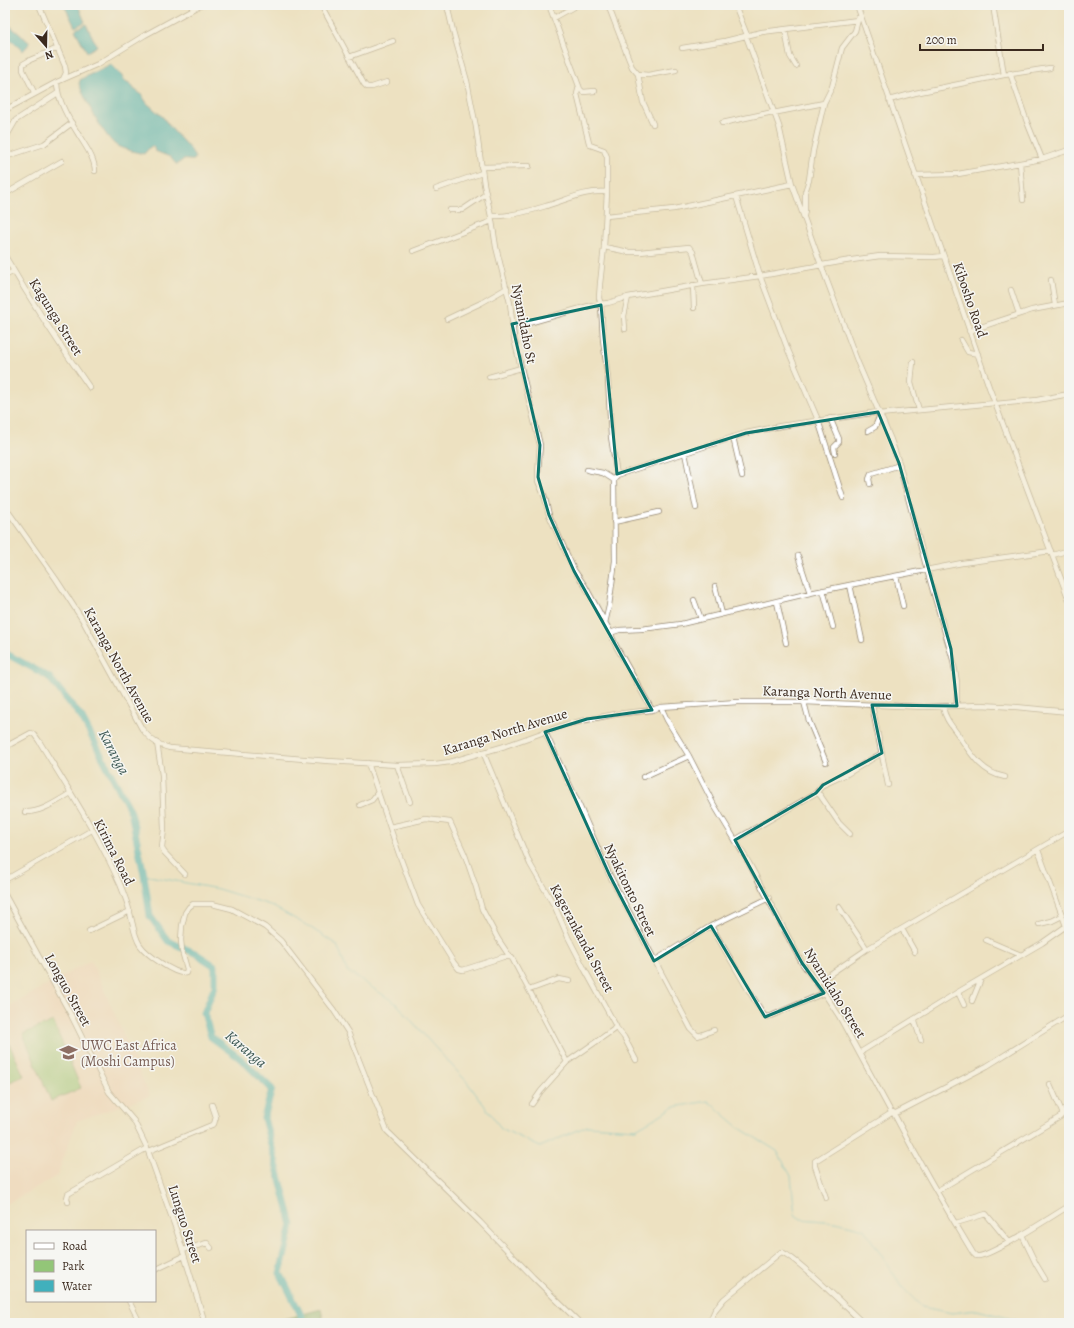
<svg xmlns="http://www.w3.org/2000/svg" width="1074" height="1328" font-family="Alegreya,serif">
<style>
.built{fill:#f2d4be}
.green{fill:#93c678;stroke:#67784b}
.forest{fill:#76ab68;stroke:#586a43}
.water{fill:#41b0bc;stroke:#3e6d6d}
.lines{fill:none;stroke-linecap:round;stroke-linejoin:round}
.stream{stroke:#41b0bc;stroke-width:1}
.river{stroke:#41b0bc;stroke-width:7}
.minor-casing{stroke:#948670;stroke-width:6}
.minor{stroke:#fff;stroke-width:4.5}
.marked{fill:none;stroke:#0f766e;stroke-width:3;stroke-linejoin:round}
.labels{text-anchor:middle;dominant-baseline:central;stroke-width:3;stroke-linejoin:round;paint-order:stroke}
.street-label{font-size:14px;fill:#3b2a1e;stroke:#f6f6f2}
.education-label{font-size:14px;fill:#785e54;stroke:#f6f6f2;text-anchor:start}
.water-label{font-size:15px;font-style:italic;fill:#3d5955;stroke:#f6f6f2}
</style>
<rect width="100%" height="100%" fill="#f6f6f2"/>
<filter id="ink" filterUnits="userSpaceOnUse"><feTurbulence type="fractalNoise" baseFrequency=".025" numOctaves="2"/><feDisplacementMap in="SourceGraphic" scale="8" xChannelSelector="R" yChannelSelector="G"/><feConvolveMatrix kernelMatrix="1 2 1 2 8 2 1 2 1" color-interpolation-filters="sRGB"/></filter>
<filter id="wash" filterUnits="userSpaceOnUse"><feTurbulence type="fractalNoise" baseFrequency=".012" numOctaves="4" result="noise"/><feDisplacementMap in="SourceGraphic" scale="16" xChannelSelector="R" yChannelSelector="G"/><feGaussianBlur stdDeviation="0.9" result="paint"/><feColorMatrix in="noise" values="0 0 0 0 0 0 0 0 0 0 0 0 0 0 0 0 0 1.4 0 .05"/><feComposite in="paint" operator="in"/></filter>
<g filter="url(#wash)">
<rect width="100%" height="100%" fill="#ede1c1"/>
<path class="built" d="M 91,960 L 150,1096 L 77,1121 L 57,1176 L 5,1205 L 5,1009 Z"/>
<path class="green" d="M 53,1021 L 81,1088 L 51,1101 L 23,1034 Z
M 5,1037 L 6,1037 L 24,1076 L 5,1084 Z"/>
<path class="forest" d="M 321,1309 L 324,1323 L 269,1323 Z"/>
<path class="water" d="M 64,5 L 78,5 L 85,22 L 75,27 Z
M 8,24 L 30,43 L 23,51 L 5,35 L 5,27 Z
M 86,24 L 97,46 L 87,52 L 75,30 L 76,29 Z
M 111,64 L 122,76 L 124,80 L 131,84 L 134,89 L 141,94 L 147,103 L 163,117 L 170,127 L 191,150 L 195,158 L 194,160 C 186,161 185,157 178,164 L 176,164 L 170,157 L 155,151 L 153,146 L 150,147 L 144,154 C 136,152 125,150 117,146 C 104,137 85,100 79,84 L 80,80 L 83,78 Z"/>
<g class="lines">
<path class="stream" d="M 144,875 L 218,889 L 270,905 L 308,926 L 337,945 L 347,971 L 397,1004 L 432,1044 L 467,1082 L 501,1128 L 540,1147 L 587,1126 L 636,1129 L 674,1107 L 708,1101 L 741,1129 L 777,1151 L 791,1176 L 795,1215 L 801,1219 L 836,1222 L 864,1229 L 903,1288 L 922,1307 L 952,1313 L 977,1310 L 1028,1323"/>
<path class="river" d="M 5,653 L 49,677 L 82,718 L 131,812 L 144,875 L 150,916 L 168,941 L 195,953 L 215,966 L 215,986 L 204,1013 L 211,1037 L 241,1059 L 272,1089 L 264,1118 L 292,1225 L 280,1273 L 302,1317 L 301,1323"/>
</g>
</g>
<g filter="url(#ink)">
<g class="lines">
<defs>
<path id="minor" d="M 39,5 L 65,66 L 66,73 L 63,79
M 321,5 L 364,84 L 367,87 L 372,87 L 387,82
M 447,5 L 453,31 L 467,81 L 476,127 L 484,184 L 492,221 L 496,247 L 510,303 L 514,339 L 540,445 L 538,473 L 538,481 L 545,498 L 549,515 L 574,570 L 585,586 L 611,633
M 549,5 L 580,89 L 583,92 L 595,91
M 608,5 L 628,57 L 632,67 L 638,74 L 648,75 L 676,70
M 735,5 L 747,35
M 857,5 L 989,387 L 1069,600
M 993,5 L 1004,75
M 554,18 L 577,5
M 785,30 L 790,56 L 796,66
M 746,36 L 779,126 L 792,184 L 821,265 L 858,363 L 891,440 L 899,463 L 927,570 L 953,660 L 957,682 L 957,706
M 682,48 L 725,41 L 762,32 L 858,20 L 858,18
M 349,57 L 393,41
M 1010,73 L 1027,122 L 1042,159
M 638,74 L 643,102 L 653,124
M 57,82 C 57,101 70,121 80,137 C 86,147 95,159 95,171
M 579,86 L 577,94 L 589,143 L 590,145 L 604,150 L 607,157 L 607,192 L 604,247 L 600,284 L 599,298 L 601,305 L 603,339 L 608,378 L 611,437 L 617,475
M 35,94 L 23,70 L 23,64 L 30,60 L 58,48
M 889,100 L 915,93 L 1004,75 L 1050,68
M 5,110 L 57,82 L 98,64 L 145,35 L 200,5
M 773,113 L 824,103
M 722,123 L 773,112
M 5,139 L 16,120 L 58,93
M 5,157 L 44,144 L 72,123
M 1020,163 L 1023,200
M 481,167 L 529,166
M 915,175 L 958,174 L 1042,159 L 1069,150
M 436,189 L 482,173
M 5,194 L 62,161
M 736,196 L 760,276 L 788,350 L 818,420 L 843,498
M 450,210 L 462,210 L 486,194
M 491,216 C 507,217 530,211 546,206 C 567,200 585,190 607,192
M 606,216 L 674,209 L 792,184
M 804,216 L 805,210 L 805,192 L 809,180 L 813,151 L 824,103 L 832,87 L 842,48 L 855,31 L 858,20
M 604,247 L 629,252 L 640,252 L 689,247 L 693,252 L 702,284
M 413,251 L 492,221
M 5,256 C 31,301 60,346 90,388
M 5,276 L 14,271
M 1051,280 L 1055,305
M 693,285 L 694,308
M 1011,290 L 1019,314
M 447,319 L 481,303 L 507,288
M 512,324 L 525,324 L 592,305 L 608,303 L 628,297 L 702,284 L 760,276 L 845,261 L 880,256 L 934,257 L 943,256
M 625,329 L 624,316 L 628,297
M 969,331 L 1032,310 L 1069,303
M 961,340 L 968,352 L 978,354
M 913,362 L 911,382 L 919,410
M 489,377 L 521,368
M 996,404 L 1037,400 L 1069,394
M 879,414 L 995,403
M 830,418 L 839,439 L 839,442 L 834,447 L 835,453
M 868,431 L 875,427 L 880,415
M 733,437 L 742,476
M 685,453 L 696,508
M 587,470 L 603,473 L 614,480
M 870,484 L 869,479 L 871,474 L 900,465
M 5,507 L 56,579 L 82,619 L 142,729 C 150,739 157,745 170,748 L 328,761 L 397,765 L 435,764 L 450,762 L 505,746 L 567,724 L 615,714 L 652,710 L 661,707 L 738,702 L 804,702 L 924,707 L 981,705 L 1016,707 L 1069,712
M 614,522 L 659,512
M 1053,555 L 1069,550
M 798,556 L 810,593
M 896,576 L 903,606
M 850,585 L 862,640
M 715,586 L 722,614
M 823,590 L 833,627
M 694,600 L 701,619
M 777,602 L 786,643
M 605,623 L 609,606 L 615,561 L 614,480 L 617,475 L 746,433 L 780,426 L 878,412
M 804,702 L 809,721 L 826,762
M 872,705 L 888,785
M 661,707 L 667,720 L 689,756 L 714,805 L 749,863 L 802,963 L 824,993 L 839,1016 L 891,1112 L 896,1113 L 902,1110 L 987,1066 L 1069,1015
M 943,707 C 945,719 952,726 959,736 C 971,754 982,773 1005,777
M 652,710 L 616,646 L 611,635 L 613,632 L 619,630 L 641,629 L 681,624 L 810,593 L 869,581 L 962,563 L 1051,551
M 545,732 L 579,805 L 609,874 L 691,1029 L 698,1036 L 714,1030
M 157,743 L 162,775 L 164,829 L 162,847 L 164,852 L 185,874
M 5,747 L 31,733 L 34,734 L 39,741 C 67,787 98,834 120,884 C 124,894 128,904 130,913 C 133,924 134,936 140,945 C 146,954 175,975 186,973 L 187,969 L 182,951 L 181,940 L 182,926 L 185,913 L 189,907 L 193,904 L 212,904 L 232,909 L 265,927 L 281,941 L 333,1009 L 348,1032 L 387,1131 L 480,1222 L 533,1277 L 580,1323
M 483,752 L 530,864 L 555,907 L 568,937 L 585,970 L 616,1026 L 613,1030 L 567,1062 L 541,1091 L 532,1104
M 368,763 L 399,854 L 418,905 L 454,963 L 459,969 L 463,970 L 503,957 L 510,957 L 512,958 L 567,1062
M 397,765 L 410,802
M 643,777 L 689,756
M 816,793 L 823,785 L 847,774 L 882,753
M 360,805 L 372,800 L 378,792
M 25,812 C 41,813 57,801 71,793
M 390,827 L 426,819 L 450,822 L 465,855 L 476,887 L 482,909 L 498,939 L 510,957
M 735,840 L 816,793 L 820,795 L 839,823 L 850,834
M 1038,850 L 1069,934
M 5,880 L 92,830
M 5,895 L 71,1015 L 109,1092 L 134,1121 L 147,1148 L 178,1235 L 205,1323
M 839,907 L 867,949
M 1039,924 L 1052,921 L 1062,916
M 711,926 L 746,986 L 765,1017 L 771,1016 L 824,993
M 902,929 L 915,952
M 89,931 L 130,911
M 986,940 L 1021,955
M 654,961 L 711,926 L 769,898
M 817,983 L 867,949 L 1069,831
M 529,990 L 559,979 L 569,981
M 958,992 L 964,1005
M 972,1001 L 981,979
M 914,1019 L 921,1040
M 616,1027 L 624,1037 L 636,1060
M 859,1053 L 958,992 L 1042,943 L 1069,924
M 149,1151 L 214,1124 L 216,1117 L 212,1105
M 937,1191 L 1060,1117 L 1062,1115 L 1062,1112 L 1050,1084
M 826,1198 L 815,1166 L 815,1161 L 893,1112 C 918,1160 945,1207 973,1253 L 976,1256 C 988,1259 1055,1214 1069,1206
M 68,1202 L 67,1198 L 68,1194 L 147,1148
M 956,1223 L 986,1214 L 1009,1242
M 1022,1235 L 1036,1264 L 1045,1279
M 183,1250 L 207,1243 L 211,1248
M 155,1270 L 184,1256
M 129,1301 L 140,1323
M 709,1323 L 715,1310 L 724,1299 L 781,1252 C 793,1254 850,1311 863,1323"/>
</defs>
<use href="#minor" class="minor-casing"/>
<use href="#minor" class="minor"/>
</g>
</g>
<path d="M0 0H1074V1328H0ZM 601,305 L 617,474 L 746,433 L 878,412 L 899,463 L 951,649 L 957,706 L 872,705 L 882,753 L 823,785 L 816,793 L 735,840 L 802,963 L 824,993 L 765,1017 L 711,926 L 654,961 L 609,874 L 545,732 L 587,719 L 652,710 L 574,571 L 549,515 L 538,477 L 540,445 L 512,324 Z" fill="#ede1c1" fill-opacity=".55" fill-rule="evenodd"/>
<path class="marked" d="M 601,305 L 617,474 L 746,433 L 878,412 L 899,463 L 951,649 L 957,706 L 872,705 L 882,753 L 823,785 L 816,793 L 735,840 L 802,963 L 824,993 L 765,1017 L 711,926 L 654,961 L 609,874 L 545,732 L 587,719 L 652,710 L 574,571 L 549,515 L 538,477 L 540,445 L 512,324 Z"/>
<defs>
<symbol id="school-bare" viewBox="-9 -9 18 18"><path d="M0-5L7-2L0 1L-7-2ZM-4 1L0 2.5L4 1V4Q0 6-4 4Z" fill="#8d6e63" stroke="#f6f6f2" stroke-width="2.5" paint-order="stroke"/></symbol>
</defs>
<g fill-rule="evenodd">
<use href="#school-bare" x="56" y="1040" width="25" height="25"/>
</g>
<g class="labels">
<g class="street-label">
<text transform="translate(970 300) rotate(71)">Kibosho Road</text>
<text transform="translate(56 317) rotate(58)">Kagunga Street</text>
<text transform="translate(524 324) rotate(79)">Nyamidaho St</text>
<text transform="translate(119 665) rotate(61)">Karanga North Avenue</text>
<text transform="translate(827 693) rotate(2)">Karanga North Avenue</text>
<text transform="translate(505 732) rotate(-17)">Karanga North Avenue</text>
<text transform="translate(114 852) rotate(63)">Kirima Road</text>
<text transform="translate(630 890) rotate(64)">Nyakitonto Street</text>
<text transform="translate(582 938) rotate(62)">Kagerankanda Street</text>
<text transform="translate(68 990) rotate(61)">Longuo Street</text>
<text transform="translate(835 993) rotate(58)">Nyamidaho Street</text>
<text transform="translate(185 1224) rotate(72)">Lunguo Street</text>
</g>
<g class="education-label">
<text x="81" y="1045">UWC East Africa<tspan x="81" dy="16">(Moshi Campus)</tspan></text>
</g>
<g class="water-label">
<text transform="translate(114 752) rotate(62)">Karanga</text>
<text transform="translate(246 1049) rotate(40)">Karanga</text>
</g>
</g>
<rect width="1074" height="1328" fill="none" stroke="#f6f6f2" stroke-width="20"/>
<rect x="26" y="1230" width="130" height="72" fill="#f6f6f2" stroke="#aba49d"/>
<rect x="34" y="1243" width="20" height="6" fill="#ffffff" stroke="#aba49d"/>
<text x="62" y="1250" font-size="12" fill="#3b2a1e">Road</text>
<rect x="34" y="1260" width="20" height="12" fill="#93c678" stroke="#aba49d"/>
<text x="62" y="1270" font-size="12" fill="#3b2a1e">Park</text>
<rect x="34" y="1280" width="20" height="12" fill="#41b0bc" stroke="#aba49d"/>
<text x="62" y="1290" font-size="12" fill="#3b2a1e">Water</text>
<g transform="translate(46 46) rotate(160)" stroke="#f6f6f2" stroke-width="3" paint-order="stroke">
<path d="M0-3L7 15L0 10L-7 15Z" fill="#3b2a1e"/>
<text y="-6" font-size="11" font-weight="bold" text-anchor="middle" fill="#3b2a1e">N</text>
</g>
<path d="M920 44v6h123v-6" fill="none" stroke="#3b2a1e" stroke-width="2"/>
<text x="926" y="44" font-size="12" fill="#3b2a1e" stroke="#f6f6f2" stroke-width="3" paint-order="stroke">200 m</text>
</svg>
